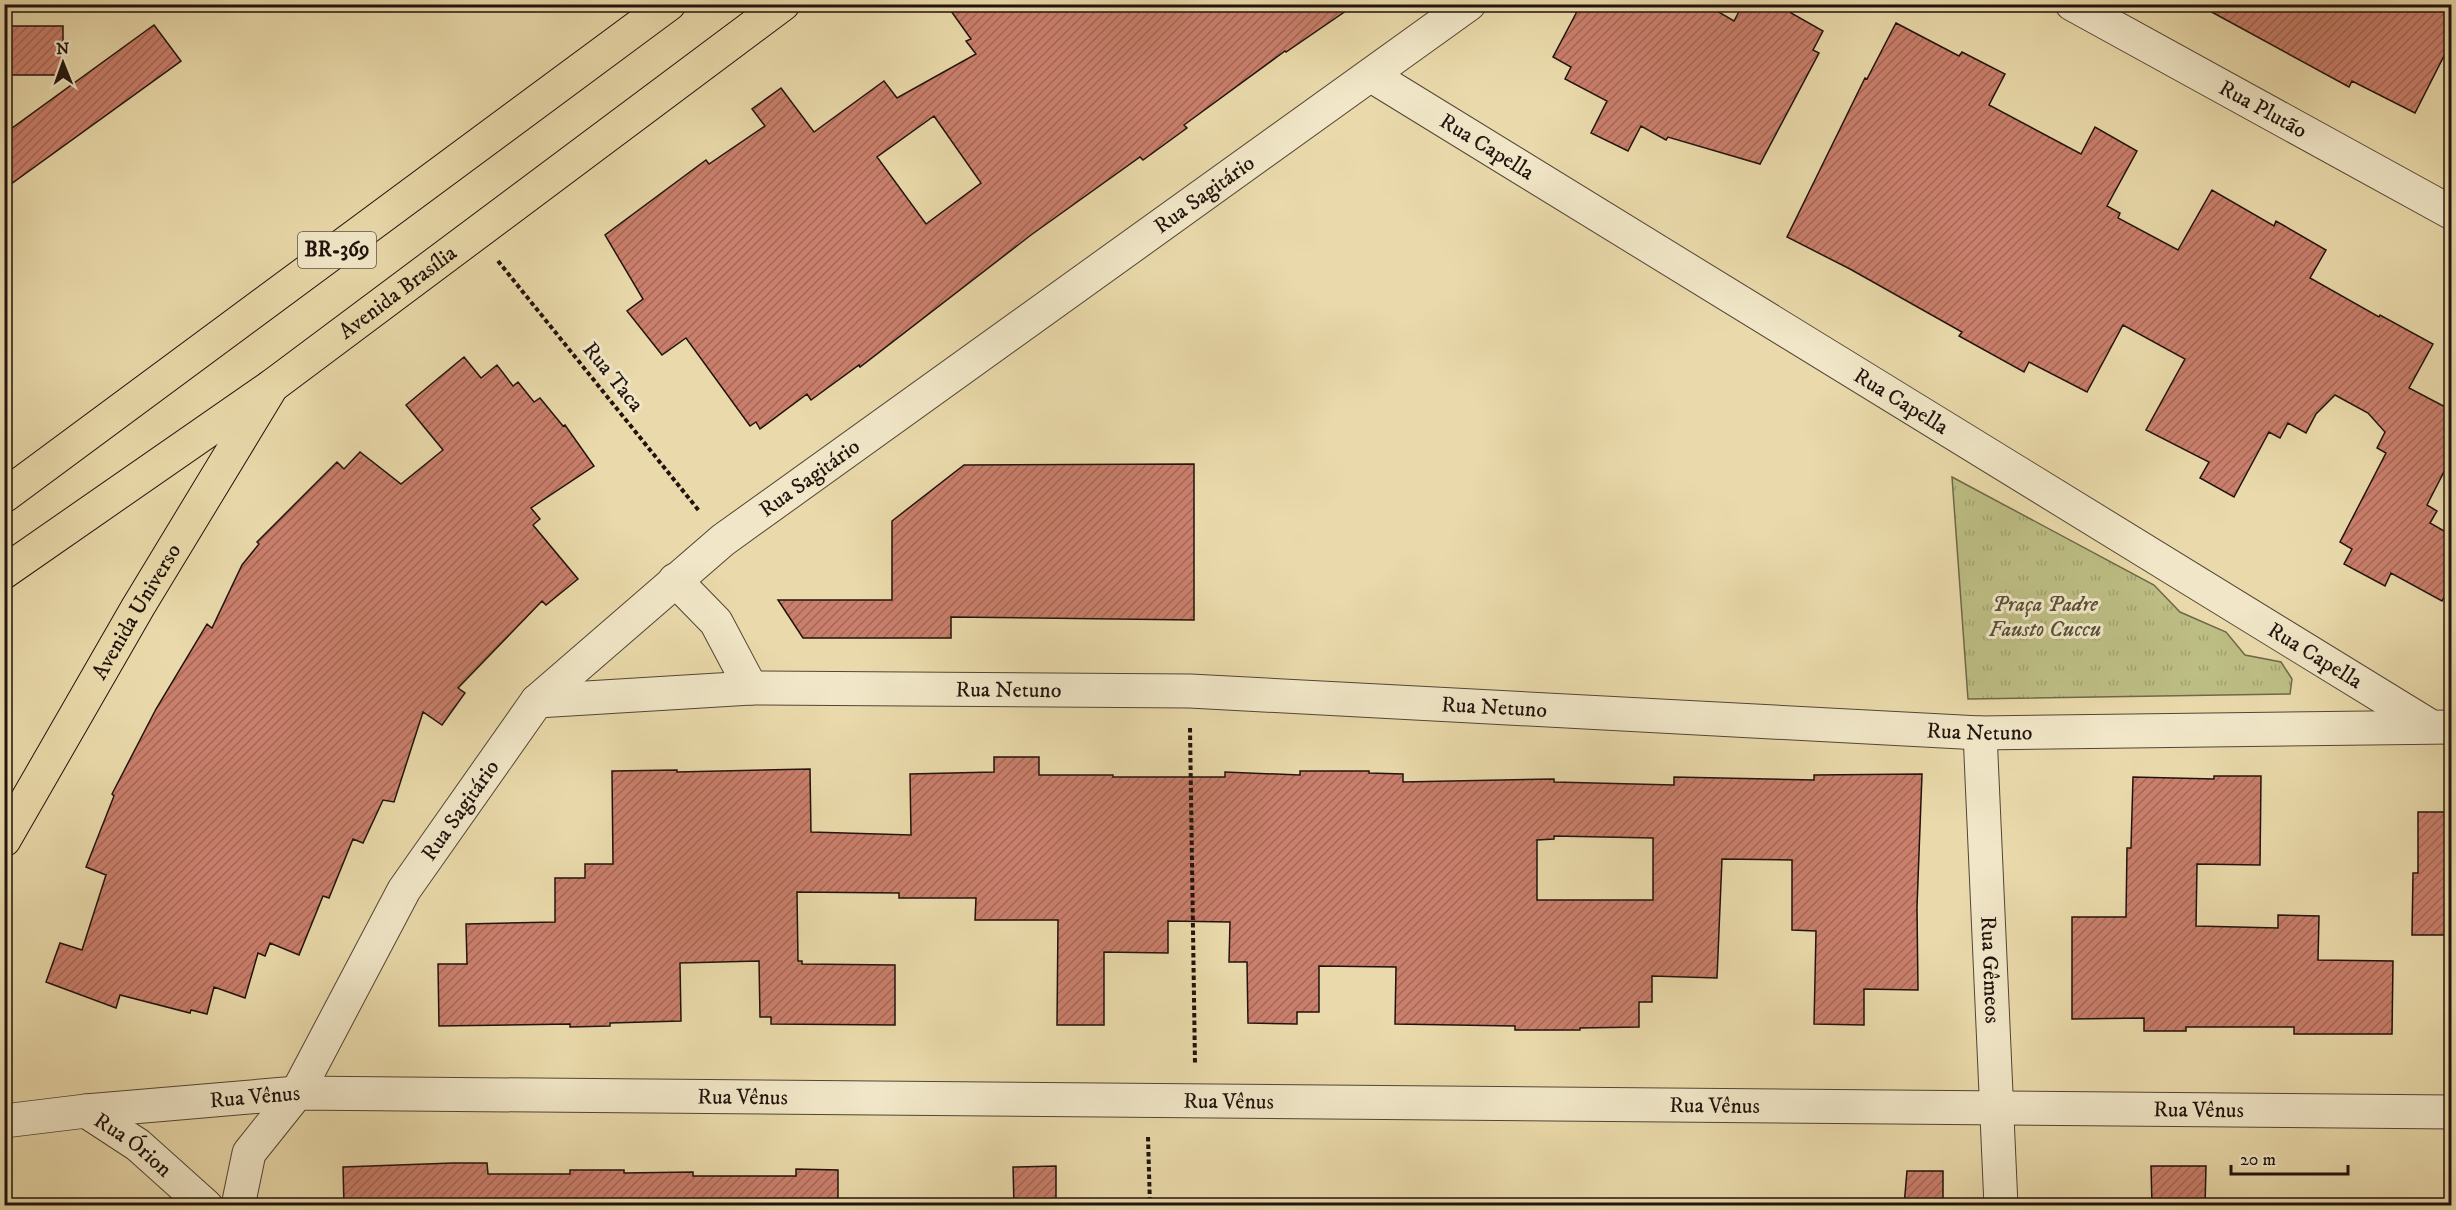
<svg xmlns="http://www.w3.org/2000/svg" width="2456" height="1210" font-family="'IM FELL DW Pica',serif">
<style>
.grass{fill:url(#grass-tufts);stroke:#6e6848;stroke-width:1.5}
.building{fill:url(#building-hatch);stroke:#20130d;stroke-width:1.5;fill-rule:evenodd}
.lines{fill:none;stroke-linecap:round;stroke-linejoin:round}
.minor-casing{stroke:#524534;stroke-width:35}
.major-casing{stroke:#20130d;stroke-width:35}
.highway-casing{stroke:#20130d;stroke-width:35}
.path{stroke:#20130d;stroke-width:4;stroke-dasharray:4.5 3;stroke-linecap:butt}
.minor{stroke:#f1e7c8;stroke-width:33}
.major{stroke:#eadaab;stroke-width:33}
.highway{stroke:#eadaab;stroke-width:33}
.labels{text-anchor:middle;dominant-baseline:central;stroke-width:6;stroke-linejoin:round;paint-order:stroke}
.shield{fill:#f1e7c8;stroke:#5f5345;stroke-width:1.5}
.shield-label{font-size:21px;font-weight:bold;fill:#20130d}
.street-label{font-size:22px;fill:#20130d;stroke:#f1e7c8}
.park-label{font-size:22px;font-style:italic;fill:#574f37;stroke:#f1e7c8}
</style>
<defs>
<pattern id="grass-tufts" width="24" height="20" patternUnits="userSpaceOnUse" patternTransform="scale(1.5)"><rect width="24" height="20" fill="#bdbe84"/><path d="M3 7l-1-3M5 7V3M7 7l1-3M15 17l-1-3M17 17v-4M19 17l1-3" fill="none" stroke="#a2a271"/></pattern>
<pattern id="building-hatch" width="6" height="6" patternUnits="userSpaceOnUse" patternTransform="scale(1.5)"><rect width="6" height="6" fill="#ca7f6c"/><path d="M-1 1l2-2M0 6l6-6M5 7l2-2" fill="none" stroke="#a46757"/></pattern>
</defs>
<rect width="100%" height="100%" fill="#eadaab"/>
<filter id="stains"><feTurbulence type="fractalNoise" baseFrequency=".00333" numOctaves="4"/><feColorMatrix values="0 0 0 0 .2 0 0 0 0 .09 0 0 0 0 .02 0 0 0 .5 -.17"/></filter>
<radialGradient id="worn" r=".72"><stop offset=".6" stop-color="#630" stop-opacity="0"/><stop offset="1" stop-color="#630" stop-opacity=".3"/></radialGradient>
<path class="grass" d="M 1952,477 L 2154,585 L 2180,612 L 2226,632 L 2245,655 L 2281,662 L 2292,679 L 2290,694 L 1968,699 Z"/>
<path class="building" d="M 946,4 L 1356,4 L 1286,52 L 1285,51 L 1184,125 L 1187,128 L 1143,160 L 1140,157 L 1031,235 L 860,367 L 859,365 L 811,400 L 807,394 L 760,429 L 756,422 L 750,426 L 686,338 L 662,355 L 627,311 L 643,299 L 605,235 L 706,160 L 709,164 L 765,126 L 752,109 L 781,88 L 814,132 L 884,81 L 897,98 L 976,54 L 966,41 L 971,39 ZM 934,116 L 981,183 L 926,224 L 877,157 Z
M 1581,4 L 1705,4 L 1734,21 L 1743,4 L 1796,4 L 1791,13 L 1823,31 L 1813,50 L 1819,53 L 1760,164 L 1668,137 L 1666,140 L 1641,126 L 1628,151 L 1591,133 L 1607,101 L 1565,79 L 1571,67 L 1553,57 Z
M 2197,4 L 2451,4 L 2451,42 L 2415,113 L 2352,81 L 2349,87 Z
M 1896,23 L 1959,56 L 1962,52 L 2005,74 L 1989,105 L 2081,154 L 2095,127 L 2137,151 L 2107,206 L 2120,213 L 2118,218 L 2178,250 L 2212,190 L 2274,226 L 2276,221 L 2326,250 L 2310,278 L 2379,317 L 2380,315 L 2433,344 L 2409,388 L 2451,410 L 2451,458 L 2427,505 L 2437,511 L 2430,523 L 2451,535 L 2451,585 L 2442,601 L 2391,573 L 2385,586 L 2344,564 L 2352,549 L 2340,542 L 2386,453 L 2377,448 L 2385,432 L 2368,413 L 2335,395 L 2316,414 L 2306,433 L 2288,423 L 2280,438 L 2269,432 L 2234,497 L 2200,478 L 2209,462 L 2146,430 L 2185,359 L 2123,325 L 2087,392 L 2029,362 L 2024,372 L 1959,336 L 1962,332 L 1850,269 L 1787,237 L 1865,78 L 1867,79 Z
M 154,25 L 181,61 L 4,189 L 4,134 Z
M 4,26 L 63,26 L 63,75 L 4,75 Z
M 464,357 L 481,378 L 497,365 L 513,386 L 518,382 L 534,402 L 540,398 L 563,426 L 565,425 L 594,466 L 531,508 L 540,519 L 533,525 L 578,579 L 546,605 L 542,601 L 458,688 L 465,693 L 442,725 L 423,712 L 394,802 L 383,800 L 363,843 L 353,839 L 329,898 L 323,896 L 299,955 L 270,943 L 265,956 L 258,953 L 245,998 L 214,987 L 207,1014 L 191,1010 L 190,1013 L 120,995 L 116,1008 L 46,982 L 60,943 L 82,950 L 106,875 L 86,867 L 114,796 L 112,794 L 156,709 L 207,624 L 212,628 L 242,565 L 259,544 L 257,542 L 337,462 L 344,469 L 360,452 L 401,484 L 443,450 L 406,405 Z
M 1194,464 L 1194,620 L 951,617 L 951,638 L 803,638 L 778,600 L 892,600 L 892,521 L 964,465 Z
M 994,757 L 1039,757 L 1039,775 L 1113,775 L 1113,777 L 1225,777 L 1225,772 L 1300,775 L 1300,771 L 1369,771 L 1369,773 L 1403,774 L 1403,782 L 1554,779 L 1554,782 L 1674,785 L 1674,777 L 1814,780 L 1814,775 L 1922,774 L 1917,907 L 1918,990 L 1864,989 L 1864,1025 L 1814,1024 L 1816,931 L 1792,930 L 1792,860 L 1722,859 L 1717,978 L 1652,976 L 1652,1002 L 1639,1002 L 1639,1027 L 1580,1028 L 1580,1030 L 1515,1030 L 1515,1026 L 1395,1024 L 1396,967 L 1319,966 L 1319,1012 L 1297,1012 L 1297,1024 L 1248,1023 L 1247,962 L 1229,962 L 1230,922 L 1168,921 L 1168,953 L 1104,952 L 1104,1025 L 1057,1025 L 1058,920 L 975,920 L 976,898 L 899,898 L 899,893 L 797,892 L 798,961 L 802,961 L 802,964 L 895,965 L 895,1025 L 771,1024 L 771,1017 L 760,1017 L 759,961 L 680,963 L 681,1021 L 610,1023 L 610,1026 L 570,1027 L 570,1024 L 439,1026 L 438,964 L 467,964 L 466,924 L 555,922 L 555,878 L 585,878 L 585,864 L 613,864 L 612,771 L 677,770 L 677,772 L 810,769 L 811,832 L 911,835 L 910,774 L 994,772 ZM 1554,836 L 1653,838 L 1653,900 L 1537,900 L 1537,840 L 1554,839 Z
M 2214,776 L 2261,776 L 2260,865 L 2197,864 L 2196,926 L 2278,928 L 2278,915 L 2319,916 L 2318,960 L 2393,961 L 2392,1034 L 2294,1034 L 2294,1027 L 2186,1027 L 2186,1031 L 2144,1031 L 2144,1018 L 2072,1019 L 2072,917 L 2126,917 L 2127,848 L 2131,848 L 2133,777 L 2214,779 Z
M 2418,812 L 2451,812 L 2451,935 L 2412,935 L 2413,873 L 2418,873 Z
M 453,1163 L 487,1163 L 488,1174 L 570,1174 L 570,1170 L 624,1170 L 624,1173 L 693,1172 L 693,1176 L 796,1176 L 796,1169 L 838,1170 L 838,1206 L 344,1206 L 343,1167 Z
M 1056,1166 L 1056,1206 L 1014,1206 L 1013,1167 Z
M 2151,1166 L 2206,1166 L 2205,1206 L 2152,1206 Z
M 1907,1171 L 1943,1171 L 1943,1206 L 1904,1206 Z"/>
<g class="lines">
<defs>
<g id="minor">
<path id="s1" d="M 2072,4 L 2452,213"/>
<path id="s2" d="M 1372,76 L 2430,726"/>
<path d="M 675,580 L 716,622 L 751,688"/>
<path id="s3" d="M 537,701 L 751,688 L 1190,691 L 1980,733 L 2452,727"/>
<path id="s4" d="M 1980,733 L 2001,1206"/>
<path id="s5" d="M 86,1111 L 138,1145 L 206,1206"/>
<path id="s6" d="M 4,1121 L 86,1111 L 297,1093 L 2452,1112"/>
<path id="s7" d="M 238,1206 L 249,1153 L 297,1093 L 404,890 L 537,701 L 723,540 L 1469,4"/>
</g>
<g id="major">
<path id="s8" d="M 4,840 L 138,607 L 272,386"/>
</g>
<g id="highway">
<path d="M 4,496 L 669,4"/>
<path id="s9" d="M 4,572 L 272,386 L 783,4"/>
</g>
</defs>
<use href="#minor" class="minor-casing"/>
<use href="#major" class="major-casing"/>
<use href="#highway" class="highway-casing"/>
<path class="path" d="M 498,261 L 700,512
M 1190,728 L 1195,1065
M 1148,1137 L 1150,1206"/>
<use href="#minor" class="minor"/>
<use href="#major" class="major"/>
<use href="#highway" class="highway"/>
</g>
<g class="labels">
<rect class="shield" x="298" y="232" width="78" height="36" rx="4.5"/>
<g class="shield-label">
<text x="337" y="250">BR-369</text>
</g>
<g class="street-label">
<text stroke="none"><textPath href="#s1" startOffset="218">Rua Plutão</textPath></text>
<text stroke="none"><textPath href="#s2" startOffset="135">Rua Capella</textPath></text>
<text stroke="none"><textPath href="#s7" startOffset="1430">Rua Sagitário</textPath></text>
<text stroke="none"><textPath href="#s9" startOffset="483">Avenida Brasília</textPath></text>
<text transform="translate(613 377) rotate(51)">Rua Taca</text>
<text stroke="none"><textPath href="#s2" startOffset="621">Rua Capella</textPath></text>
<text stroke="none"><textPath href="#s7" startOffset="944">Rua Sagitário</textPath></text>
<text stroke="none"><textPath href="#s8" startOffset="264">Avenida Universo</textPath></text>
<text stroke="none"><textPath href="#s2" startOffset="1107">Rua Capella</textPath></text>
<text stroke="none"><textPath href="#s3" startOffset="472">Rua Netuno</textPath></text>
<text stroke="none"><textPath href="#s3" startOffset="958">Rua Netuno</textPath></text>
<text stroke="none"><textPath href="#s3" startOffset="1444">Rua Netuno</textPath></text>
<text stroke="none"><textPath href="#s7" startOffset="458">Rua Sagitário</textPath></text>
<text stroke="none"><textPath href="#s4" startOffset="237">Rua Gêmeos</textPath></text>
<text stroke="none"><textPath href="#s6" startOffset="252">Rua Vênus</textPath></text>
<text stroke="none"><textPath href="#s6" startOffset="740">Rua Vênus</textPath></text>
<text stroke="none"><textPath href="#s6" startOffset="1226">Rua Vênus</textPath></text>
<text stroke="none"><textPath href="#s6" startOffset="1712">Rua Vênus</textPath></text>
<text stroke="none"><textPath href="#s6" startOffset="2196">Rua Vênus</textPath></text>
<text stroke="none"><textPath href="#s5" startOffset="58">Rua Órion</textPath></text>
</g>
<g class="park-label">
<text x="2045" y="604">Praça Padre<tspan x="2045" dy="25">Fausto Cuccu</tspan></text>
</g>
</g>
<rect width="2456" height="1210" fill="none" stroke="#eadaab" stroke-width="24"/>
<rect x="6" y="6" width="2444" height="1198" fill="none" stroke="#20130d" stroke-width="3"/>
<rect x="12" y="12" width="2432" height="1186" fill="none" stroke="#20130d" stroke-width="1.5"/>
<g transform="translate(63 63) rotate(359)" stroke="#f1e7c8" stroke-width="4.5" paint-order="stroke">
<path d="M0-4.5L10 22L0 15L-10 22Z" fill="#20130d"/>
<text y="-9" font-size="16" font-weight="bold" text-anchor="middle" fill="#20130d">N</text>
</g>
<path d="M2231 1165v9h117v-9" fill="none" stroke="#20130d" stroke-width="3"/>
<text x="2240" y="1165" font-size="18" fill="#20130d" stroke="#f1e7c8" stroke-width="4.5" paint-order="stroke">20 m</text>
<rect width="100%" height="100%" filter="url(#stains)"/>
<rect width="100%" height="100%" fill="url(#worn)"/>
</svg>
